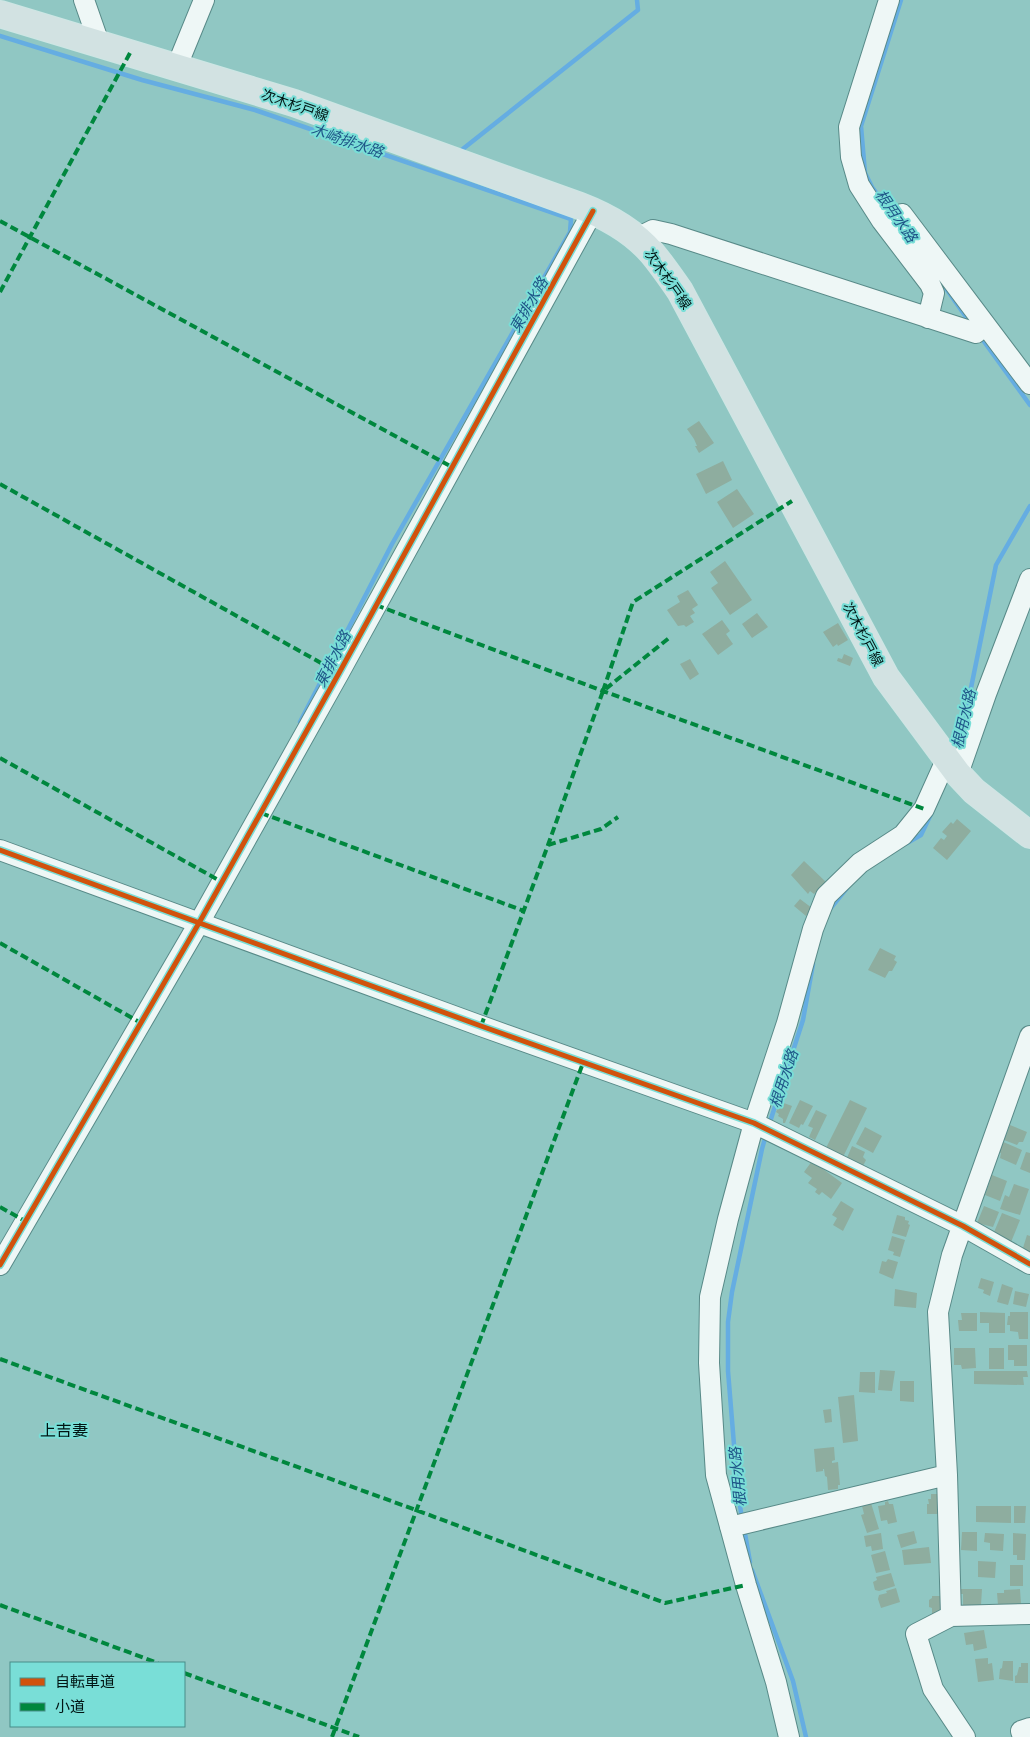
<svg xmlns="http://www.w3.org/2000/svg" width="1030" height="1737" font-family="'Crimson Pro','Noto Sans JP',serif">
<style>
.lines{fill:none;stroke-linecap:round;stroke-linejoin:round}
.stream{stroke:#65ade2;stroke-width:4.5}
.building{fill:#8ead9f}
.minor-casing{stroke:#588a88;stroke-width:22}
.major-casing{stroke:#cde6e4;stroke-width:28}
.minor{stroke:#eef7f6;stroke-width:20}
.major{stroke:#d2e2e2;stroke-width:26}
.quiet{stroke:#00873e;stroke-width:4;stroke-dasharray:8 4;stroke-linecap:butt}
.cycleway-casing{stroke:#79ded7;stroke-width:8}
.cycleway{stroke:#d1520d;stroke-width:5}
.labels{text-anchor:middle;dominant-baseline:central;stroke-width:4;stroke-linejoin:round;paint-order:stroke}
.street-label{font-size:14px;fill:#011413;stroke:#79ded7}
.water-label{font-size:15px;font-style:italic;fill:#1f5688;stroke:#79ded7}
.quarter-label{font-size:16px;fill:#011413;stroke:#79ded7}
</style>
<rect width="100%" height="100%" fill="#90c7c3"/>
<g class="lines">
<path class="stream" d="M 0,36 L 142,80 L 255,110 L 571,219 L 570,232 L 392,544 L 300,722
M 459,152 L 638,10 L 637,0
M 895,218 L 872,187 L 865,173 L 861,126 L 901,0
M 945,287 L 971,324
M 980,336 L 1030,405
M 961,737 L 996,565 L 1030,506
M 907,843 L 921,835 L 931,814
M 830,909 L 847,888
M 769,1125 L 803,1020 L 813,964
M 742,1518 L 738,1494 L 728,1371 L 728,1322 L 732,1292 L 762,1149 L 766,1135
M 744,1528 L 750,1562
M 752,1570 L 793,1681 L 806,1737"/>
</g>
<path class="building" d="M 699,421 L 714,443 L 699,453 L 695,446 L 697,446 L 694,439 L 687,429 Z
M 723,461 L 732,480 L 706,494 L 696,474 Z
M 737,489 L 754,514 L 733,528 L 717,502 Z
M 725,561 L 752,600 L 730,615 L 711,588 L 718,583 L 710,572 Z
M 688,590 L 698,605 L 692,609 L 695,613 L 690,616 L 694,622 L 686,627 L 684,625 L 678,626 L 667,610 L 680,602 L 677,596 Z
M 757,613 L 768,627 L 752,638 L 742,624 Z
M 722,620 L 730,631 L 726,634 L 733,644 L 718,655 L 702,634 Z
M 838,623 L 848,640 L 838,646 L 837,644 L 833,647 L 823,632 Z
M 844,654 L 853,658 L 850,666 L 837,661 L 838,658 L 842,659 Z
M 690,659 L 699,674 L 690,680 L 680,664 Z
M 957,819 L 971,831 L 947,860 L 933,848 L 941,838 L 944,840 L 947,836 L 942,832 L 951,822 L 953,824 Z
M 804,861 L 826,882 L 814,894 L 810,891 L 808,894 L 791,875 Z
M 800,899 L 812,908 L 806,916 L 794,906 Z
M 880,948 L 896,956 L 894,960 L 897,962 L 892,971 L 889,971 L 885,978 L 868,970 Z
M 800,1100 L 813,1106 L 803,1125 L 801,1124 L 799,1128 L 789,1123 Z
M 850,1100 L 867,1108 L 843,1157 L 826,1148 Z
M 781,1102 L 792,1106 L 785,1123 L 783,1123 L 783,1119 L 778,1116 L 779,1114 L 776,1112 Z
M 816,1110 L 827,1115 L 815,1140 L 809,1137 L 813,1128 L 808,1126 Z
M 1010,1125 L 1027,1132 L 1023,1142 L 1019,1142 L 1017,1145 L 1004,1140 Z
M 865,1127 L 882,1136 L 873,1153 L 856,1144 Z
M 1001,1141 L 1022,1150 L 1016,1165 L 1000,1158 L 1001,1153 L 997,1151 Z
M 852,1146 L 865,1152 L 863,1157 L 866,1160 L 862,1168 L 846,1160 Z
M 1026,1152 L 1030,1153 L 1030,1173 L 1020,1169 Z
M 812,1161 L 842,1183 L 831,1199 L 822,1192 L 819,1195 L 815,1192 L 817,1189 L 808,1183 L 812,1178 L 804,1172 Z
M 992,1175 L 1007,1181 L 1000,1201 L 985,1195 Z
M 1014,1184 L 1029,1189 L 1020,1215 L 1000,1209 L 1005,1195 L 1009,1197 Z
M 841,1201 L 854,1209 L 843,1231 L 833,1225 L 837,1218 L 832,1215 Z
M 984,1206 L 999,1212 L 993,1227 L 977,1223 Z
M 1002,1213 L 1020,1220 L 1009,1247 L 992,1237 Z
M 897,1215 L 905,1217 L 905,1220 L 909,1221 L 908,1224 L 910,1225 L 906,1237 L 892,1233 Z
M 1027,1235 L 1030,1236 L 1030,1253 L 1022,1251 Z
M 892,1236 L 905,1240 L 900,1257 L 893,1255 L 894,1252 L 888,1250 Z
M 888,1259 L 898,1262 L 893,1279 L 879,1273 L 882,1261 L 886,1262 Z
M 981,1278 L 994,1282 L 990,1296 L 983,1293 L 984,1290 L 978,1288 Z
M 1002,1284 L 1013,1288 L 1008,1305 L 997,1302 Z
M 895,1289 L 917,1293 L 916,1308 L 894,1306 Z
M 1015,1291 L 1029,1294 L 1026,1307 L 1013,1304 Z
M 980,1312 L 1005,1313 L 1005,1333 L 989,1333 L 989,1323 L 980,1323 Z
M 1010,1312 L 1028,1312 L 1028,1339 L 1019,1339 L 1018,1332 L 1010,1331 L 1010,1325 L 1007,1325 L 1008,1316 L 1010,1316 Z
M 961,1313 L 977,1313 L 977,1331 L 959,1331 L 958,1320 L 962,1320 Z
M 1008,1345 L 1027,1345 L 1027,1366 L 1014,1366 L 1014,1360 L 1008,1360 Z
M 954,1348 L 975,1348 L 976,1368 L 962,1369 L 961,1365 L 954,1365 Z
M 989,1348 L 1004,1348 L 1004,1369 L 989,1369 Z
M 880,1370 L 895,1371 L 892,1391 L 878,1390 Z
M 974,1371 L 1027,1371 L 1028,1377 L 1023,1377 L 1024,1385 L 974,1384 Z
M 860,1372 L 875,1372 L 875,1393 L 859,1392 Z
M 900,1381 L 914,1381 L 914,1402 L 900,1401 Z
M 854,1395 L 858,1441 L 843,1443 L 838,1397 Z
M 831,1409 L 832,1422 L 825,1423 L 823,1410 Z
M 834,1447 L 835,1460 L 832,1461 L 832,1463 L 838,1462 L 840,1485 L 838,1485 L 838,1489 L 828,1490 L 827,1477 L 825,1476 L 824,1469 L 823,1469 L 823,1471 L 816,1472 L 814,1449 Z
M 931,1494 L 943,1494 L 943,1514 L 927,1514 L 927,1504 L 929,1504 L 928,1499 L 931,1499 Z
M 888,1501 L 889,1504 L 893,1504 L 897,1522 L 888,1524 L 887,1520 L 881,1521 L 878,1506 L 885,1505 L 885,1502 Z
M 871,1503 L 879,1529 L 867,1533 L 861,1515 L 864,1514 L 862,1506 Z
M 976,1506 L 1011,1506 L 1011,1523 L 976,1522 Z
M 1014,1506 L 1026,1506 L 1025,1523 L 1014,1523 Z
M 914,1531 L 917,1543 L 901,1548 L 897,1535 Z
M 962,1532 L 977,1532 L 977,1551 L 961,1550 Z
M 881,1533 L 883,1549 L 872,1551 L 871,1546 L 866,1547 L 864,1536 Z
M 985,1533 L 1004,1534 L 1003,1551 L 990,1550 L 990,1543 L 984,1542 Z
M 1013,1533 L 1026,1534 L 1025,1560 L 1017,1560 L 1017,1555 L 1013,1555 Z
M 929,1547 L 931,1563 L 904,1565 L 902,1550 Z
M 885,1551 L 890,1570 L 876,1573 L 871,1555 Z
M 978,1561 L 996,1562 L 995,1578 L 978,1577 Z
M 1010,1565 L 1023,1565 L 1023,1586 L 1010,1586 Z
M 891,1573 L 895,1586 L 879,1591 L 875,1590 L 873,1582 L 877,1580 L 876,1577 Z
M 896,1588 L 900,1602 L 881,1608 L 878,1599 L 879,1595 L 887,1593 L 886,1591 Z
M 960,1589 L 982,1589 L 981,1605 L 963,1605 L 963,1594 L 959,1594 Z
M 1020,1589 L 1021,1604 L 998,1605 L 997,1593 L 1004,1593 L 1004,1590 Z
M 932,1596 L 942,1596 L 942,1615 L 932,1615 L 932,1608 L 929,1607 L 929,1600 L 932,1598 Z
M 984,1630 L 987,1648 L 974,1651 L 973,1644 L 966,1645 L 964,1633 Z
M 988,1658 L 988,1664 L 992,1663 L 994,1680 L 978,1682 L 975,1659 Z
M 1003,1661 L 1013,1661 L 1013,1681 L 999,1679 L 1000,1669 L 1002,1668 Z
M 1021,1663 L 1028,1663 L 1028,1683 L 1015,1683 L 1015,1676 L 1017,1675 L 1019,1667 L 1021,1667 Z"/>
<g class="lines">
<defs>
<path id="minor" d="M 84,0 L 99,43
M 889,0 L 849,127 L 851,157 L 859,185 L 882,221 L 930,284 L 934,293 L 928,318
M 177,66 L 204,0
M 902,214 L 1030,384
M 637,238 L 653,230 L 671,234 L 976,333 L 984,326
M 958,774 L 986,694 L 1030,579
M 0,850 L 481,1026 L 754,1123 L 963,1226 L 1030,1264
M 0,1265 L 199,923 L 339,673 L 593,211
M 730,1527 L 947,1475
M 951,1616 L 947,1475 L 938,1312 L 952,1255 L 1030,1036
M 789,1737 L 776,1682 L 746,1585 L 716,1475 L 709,1363 L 710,1297 L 728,1219 L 754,1123 L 787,1023 L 813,929 L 826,896 L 860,863 L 903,835 L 924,809 L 947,758
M 965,1737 L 933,1689 L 916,1634 L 951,1616 L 1030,1614
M 1023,1737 L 1021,1731 L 1030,1728"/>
<path id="major" d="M 0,14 L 294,103 L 580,206 C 606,216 634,232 652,253 C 662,265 671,278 680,291 L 886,677 L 958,774 L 974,791 L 1030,835"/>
</defs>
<use href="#minor" class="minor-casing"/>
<use href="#major" class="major-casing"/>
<use href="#minor" class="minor"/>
<use href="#major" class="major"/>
<path class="quiet" d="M 0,221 L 452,467
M 0,292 L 130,53
M 0,484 L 339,673
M 376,605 L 603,691 L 924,809
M 603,691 L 633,602 L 792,501
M 0,758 L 222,882
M 261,813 L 524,911
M 548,845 L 601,829 L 618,817
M 0,943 L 141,1023
M 481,1026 L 548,845 L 603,691 L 669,638
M 0,1207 L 25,1221
M 0,1359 L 416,1510 L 665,1603 L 746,1585
M 0,1605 L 158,1663
M 184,1673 L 359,1737
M 332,1737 L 583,1063"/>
<defs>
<path id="cycleway" d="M 0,850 L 481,1026 L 754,1123 L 963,1226 L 1030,1264
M 0,1265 L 199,923 L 339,673 L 593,211"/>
</defs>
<use href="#cycleway" class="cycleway-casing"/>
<use href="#cycleway" class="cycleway"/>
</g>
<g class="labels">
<g class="street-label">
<text transform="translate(295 105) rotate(19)">次木杉戸線</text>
<text transform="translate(668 279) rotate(55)">次木杉戸線</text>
<text transform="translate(863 634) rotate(62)">次木杉戸線</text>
</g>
<g class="water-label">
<text transform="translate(347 141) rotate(19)">木崎排水路</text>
<text transform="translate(896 216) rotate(55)">根用水路</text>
<text transform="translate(529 305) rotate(-60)">東排水路</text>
<text transform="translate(333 659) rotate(-63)">東排水路</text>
<text transform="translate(964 719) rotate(-77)">根用水路</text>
<text transform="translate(784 1079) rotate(-72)">根用水路</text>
<text transform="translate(738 1477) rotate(-96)">根用水路</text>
</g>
<g class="quarter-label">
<text x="64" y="1430">上吉妻</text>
</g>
</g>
<rect x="10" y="1662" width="175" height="65" fill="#79ded7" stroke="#498d89"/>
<rect x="20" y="1678" width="25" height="8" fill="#d1520d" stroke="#498d89"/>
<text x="55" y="1687" font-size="15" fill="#011413">自転車道</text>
<rect x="20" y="1703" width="25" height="8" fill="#00873e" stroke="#498d89"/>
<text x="55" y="1712" font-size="15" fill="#011413">小道</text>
</svg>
